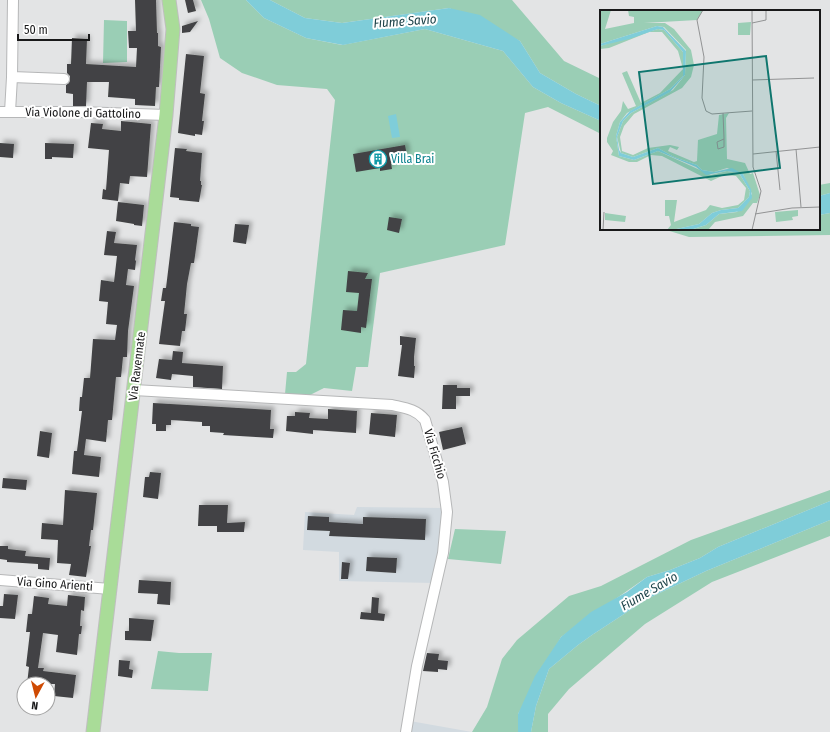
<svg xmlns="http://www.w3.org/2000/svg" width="830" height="732" font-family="'Fira Sans Condensed',sans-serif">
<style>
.built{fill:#d2dae0}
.green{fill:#9aceb5}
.water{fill:#7fcdd9}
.building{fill:#424344;filter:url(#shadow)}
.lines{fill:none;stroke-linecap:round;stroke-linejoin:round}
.minor-casing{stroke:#b6b7b8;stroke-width:12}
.major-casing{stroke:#bfbfbf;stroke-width:15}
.minor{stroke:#fff;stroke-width:10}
.major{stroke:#a9dc98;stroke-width:13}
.labels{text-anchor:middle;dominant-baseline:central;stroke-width:4;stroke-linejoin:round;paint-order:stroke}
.street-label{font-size:12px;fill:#19191a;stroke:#fff}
.culture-label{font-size:12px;fill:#0d838f;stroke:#fff;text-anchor:start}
.water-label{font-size:13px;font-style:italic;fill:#1d4349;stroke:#fff}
.inset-road{fill:none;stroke:#929394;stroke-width:1}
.view{fill:#0f766e;fill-opacity:0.15;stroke:#0f766e;stroke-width:2}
.inset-edge{fill:none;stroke:#19191a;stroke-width:2}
</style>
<defs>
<filter id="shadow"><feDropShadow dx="3.5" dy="-3.5" stdDeviation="2" flood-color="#0004"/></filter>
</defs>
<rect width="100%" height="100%" fill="#e3e4e5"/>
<path class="built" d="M 357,507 L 444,508 L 442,539 L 433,583 L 339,581 L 339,552 L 303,550 L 305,512 L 354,515 Z
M 410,721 L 472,732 L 408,732 Z"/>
<path class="green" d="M 201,0 L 246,0 L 264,18 L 306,38 L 342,45 L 425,29 L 503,51 L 533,87 L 561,103 L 601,121 L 601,134 L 548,107 L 525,113 L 505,245 L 380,273 L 368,367 L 356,367 L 352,391 L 324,388 L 310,395 L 285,394 L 287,372 L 296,372 L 306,364 L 335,100 L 327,89 L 277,85 L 242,73 L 220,58 L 209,19 Z
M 270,0 L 512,0 L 564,61 L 601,79 L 601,106 L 576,94 L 540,73 L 520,41 L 449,8 L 342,23 L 305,18 Z
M 104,20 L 127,21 L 127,62 L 103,63 Z
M 830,183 L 830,193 L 819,196 L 819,185 Z
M 830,213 L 830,235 L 689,237 L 663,229 L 819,229 L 819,215 Z
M 830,490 L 830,501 L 718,547 L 700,558 L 670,570 L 647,577 L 561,637 L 518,714 L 518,732 L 472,732 L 487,707 L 502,659 L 517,640 L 569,596 L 601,586 L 691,540 Z
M 830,520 L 830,536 L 712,582 L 645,624 L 569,689 L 548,714 L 548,732 L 531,732 L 536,706 L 549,669 L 578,645 L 592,635 L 647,599 L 706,571 Z
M 455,529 L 506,531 L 501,564 L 448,559 Z
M 158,651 L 179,653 L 212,653 L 208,691 L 151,689 Z"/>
<path class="water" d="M 246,0 L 270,0 L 305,18 L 342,23 L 449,8 L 480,15 L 520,41 L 540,73 L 576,94 L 601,106 L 601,121 L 561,103 L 533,87 L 503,51 L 425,29 L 343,45 L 306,38 L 264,18 Z
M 396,114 L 400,137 L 392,138 L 388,116 Z
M 830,193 L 830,213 L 819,215 L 819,196 Z
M 830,501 L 830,520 L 706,571 L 647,599 L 592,635 L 578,645 L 549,669 L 536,706 L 531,732 L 518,732 L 518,714 L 535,676 L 561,637 L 591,612 L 627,592 L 647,577 L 670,570 L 700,558 L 718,547 Z"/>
<path class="building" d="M 135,0 L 156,0 L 157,33 L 158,33 L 158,46 L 161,47 L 159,87 L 156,87 L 155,106 L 135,105 L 135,99 L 108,97 L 109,82 L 87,82 L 86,106 L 73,106 L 73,94 L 66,93 L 66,85 L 69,83 L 70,80 L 70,76 L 67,73 L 67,64 L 71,64 L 72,38 L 87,39 L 86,64 L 136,67 L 137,48 L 129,48 L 128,31 L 136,31 Z
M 185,0 L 193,0 L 196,11 L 188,13 Z
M 198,21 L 190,32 L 182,33 L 182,26 Z
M 186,54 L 204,56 L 200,93 L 205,94 L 202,121 L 204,121 L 202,135 L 195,134 L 195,136 L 178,133 Z
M 121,121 L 151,124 L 147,177 L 130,176 L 129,184 L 120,183 L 118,201 L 102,199 L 103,189 L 106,190 L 109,150 L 88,148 L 91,123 L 103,124 L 102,129 L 121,131 Z
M 0,143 L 14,144 L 13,158 L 0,157 Z
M 45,143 L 74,144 L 73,158 L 52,157 L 52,159 L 45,159 Z
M 405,145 L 407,156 L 401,158 L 402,161 L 391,163 L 392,169 L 380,171 L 380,168 L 356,172 L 353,154 Z
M 175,148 L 187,149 L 186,151 L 202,153 L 200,181 L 201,181 L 201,185 L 202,185 L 199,202 L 179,200 L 179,198 L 170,197 Z
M 118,202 L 144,205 L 142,226 L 134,225 L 134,224 L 116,221 Z
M 389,217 L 402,219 L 399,233 L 387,230 Z
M 174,222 L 191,224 L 191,226 L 199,227 L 194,263 L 191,263 L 187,284 L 184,314 L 187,314 L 185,331 L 182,331 L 180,346 L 159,344 L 165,301 L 161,301 L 163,288 L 166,288 Z
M 235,224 L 249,225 L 246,244 L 233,242 Z
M 107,231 L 116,232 L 114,243 L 137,245 L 135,260 L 136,261 L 135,270 L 128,269 L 126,285 L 134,286 L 128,331 L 127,357 L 123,357 L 121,377 L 116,377 L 112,420 L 108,420 L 106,442 L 86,439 L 84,455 L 101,457 L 99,477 L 72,474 L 74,451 L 77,451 L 82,411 L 79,411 L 80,397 L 82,397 L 84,378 L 90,378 L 93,339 L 115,340 L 117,325 L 106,324 L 108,302 L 99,301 L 101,280 L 114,282 L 117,256 L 104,255 Z
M 348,271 L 368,273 L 365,279 L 372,279 L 366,328 L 361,327 L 361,333 L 341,330 L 343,310 L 357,311 L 359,293 L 346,292 Z
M 400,336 L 416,338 L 414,357 L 414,366 L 415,366 L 414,378 L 398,376 L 402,345 L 400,345 Z
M 173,351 L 183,352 L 182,363 L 223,366 L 222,389 L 193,387 L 193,376 L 172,374 L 171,380 L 156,378 L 159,359 L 172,360 Z
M 443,385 L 457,385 L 457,388 L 470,388 L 470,396 L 456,396 L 456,409 L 442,409 Z
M 153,403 L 271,410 L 270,429 L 274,429 L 273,438 L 223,435 L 224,433 L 210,432 L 210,426 L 202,426 L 202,422 L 171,420 L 171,425 L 166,425 L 166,431 L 156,431 L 156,424 L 152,424 Z
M 328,409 L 357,411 L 356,433 L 313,430 L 313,434 L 286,431 L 287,416 L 295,416 L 295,412 L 310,413 L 309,418 L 328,419 Z
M 371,413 L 397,415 L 395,437 L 369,434 Z
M 462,427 L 466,444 L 443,450 L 439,432 Z
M 40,431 L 52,433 L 49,458 L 37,456 Z
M 150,472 L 161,473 L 158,499 L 143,497 L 145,477 L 149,477 Z
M 3,478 L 27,480 L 26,490 L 2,488 Z
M 65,490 L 97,493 L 93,530 L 91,530 L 89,546 L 91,546 L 86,577 L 69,575 L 71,564 L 57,563 L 58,540 L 41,539 L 42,523 L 63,525 Z
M 199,505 L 228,505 L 227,523 L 245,522 L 244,532 L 217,532 L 217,526 L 198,526 Z
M 308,516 L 329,517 L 329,522 L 363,524 L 363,517 L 426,519 L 425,540 L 329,536 L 330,531 L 307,530 Z
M 0,546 L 8,546 L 8,549 L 26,551 L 25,556 L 50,558 L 49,570 L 38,569 L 38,564 L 7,562 L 7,560 L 0,559 Z
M 367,557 L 397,558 L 396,573 L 366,571 Z
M 342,562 L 350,563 L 348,579 L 341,579 Z
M 139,580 L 171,582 L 170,605 L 157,604 L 158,594 L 138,593 Z
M 4,594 L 18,595 L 15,619 L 0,618 L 0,606 L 3,606 Z
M 68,595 L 85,597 L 84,611 L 81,610 L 80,626 L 82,626 L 81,634 L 79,634 L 77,655 L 56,652 L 58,635 L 43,633 L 38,668 L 44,668 L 43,671 L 76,675 L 73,698 L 54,696 L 55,684 L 27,684 L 29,667 L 26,666 L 30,632 L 26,632 L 28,614 L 32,614 L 34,596 L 49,598 L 48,604 L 67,606 Z
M 372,597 L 379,598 L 378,613 L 385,614 L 384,621 L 360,619 L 361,612 L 371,613 Z
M 129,618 L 154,620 L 151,641 L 125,640 L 125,631 L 129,631 Z
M 427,653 L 439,654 L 438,660 L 448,661 L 447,670 L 438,669 L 438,672 L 423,671 Z
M 119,660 L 130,661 L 129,669 L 133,670 L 132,678 L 118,676 Z"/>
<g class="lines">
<defs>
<path id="minor" d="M 12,77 L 64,79
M 0,112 L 79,112 L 166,115
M 10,112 L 12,77 L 13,0
M 134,390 L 392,405 C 405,408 416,409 425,420 L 443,482 L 447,512 L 443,553 L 417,666 L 406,732
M 0,580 L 110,589"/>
<path id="major" d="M 93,732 L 166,115 L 173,29 L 169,0"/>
</defs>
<use href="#minor" class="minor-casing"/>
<use href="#major" class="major-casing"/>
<use href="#minor" class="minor"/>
<use href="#major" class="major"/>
</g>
<defs>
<symbol id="building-ring" viewBox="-11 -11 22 22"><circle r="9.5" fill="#fff" stroke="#0f9aa8" stroke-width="1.5"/><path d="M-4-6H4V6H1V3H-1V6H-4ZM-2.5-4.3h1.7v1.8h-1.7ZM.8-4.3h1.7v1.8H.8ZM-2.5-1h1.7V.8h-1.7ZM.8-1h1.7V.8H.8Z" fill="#0f9aa8"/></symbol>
</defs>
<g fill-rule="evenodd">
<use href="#building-ring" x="368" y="149" width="20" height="20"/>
</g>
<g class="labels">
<g class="street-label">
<text transform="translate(83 113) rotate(1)">Via Violone di Gattolino</text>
<text transform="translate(137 366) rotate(-83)">Via Ravennate</text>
<text transform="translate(435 454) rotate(74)">Via Ficchio</text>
<text transform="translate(55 584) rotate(4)">Via Gino Arienti</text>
</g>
<g class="culture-label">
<text x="391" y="159">Villa Brai</text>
</g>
<g class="water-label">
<text transform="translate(405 21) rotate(-4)">Fiume Savio</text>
<text transform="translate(649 591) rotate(-30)">Fiume Savio</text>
</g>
</g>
<g transform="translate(600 10)">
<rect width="220" height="220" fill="#e3e4e5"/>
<path d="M 0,0 L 11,0 L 5,19 L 34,13 L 34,7 L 29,6 L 28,0 L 103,0 L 97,10 L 44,13 L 65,13 L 74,19 L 91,40 L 94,55 L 91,67 L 82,78 L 34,104 L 24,116 L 20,127 L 22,141 L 33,145 L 48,138 L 70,135 L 79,137 L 77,140 L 70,137 L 68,141 L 94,152 L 97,151 L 98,130 L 117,124 L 119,105 L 129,103 L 126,108 L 127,149 L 145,153 L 150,164 L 153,163 L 160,185 L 157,193 L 153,193 L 143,206 L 115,212 L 108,220 L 90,220 L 106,215 L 119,204 L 137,202 L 152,184 L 143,164 L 127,158 L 114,162 L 102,160 L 97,155 L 74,147 L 58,138 L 33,147 L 21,143 L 17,127 L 23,111 L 31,103 L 73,80 L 85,65 L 86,40 L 64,17 L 57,16 L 0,34 ZM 151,12 L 150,25 L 138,25 L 138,13 ZM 58,19 L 64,20 L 83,42 L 83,66 L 70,79 L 27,103 L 20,112 L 16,126 L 19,146 L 34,150 L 58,141 L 111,165 L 127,161 L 139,163 L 150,181 L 149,187 L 138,198 L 121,200 L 112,203 L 99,214 L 72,220 L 67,220 L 71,215 L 69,206 L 65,206 L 65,190 L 77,190 L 74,212 L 106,200 L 110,195 L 122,198 L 138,195 L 144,190 L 146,178 L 136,166 L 124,165 L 111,171 L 62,146 L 51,145 L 37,152 L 29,152 L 11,145 L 13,141 L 7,132 L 7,128 L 13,112 L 21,101 L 23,91 L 28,99 L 36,96 L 22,63 L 27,61 L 41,93 L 60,83 L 83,59 L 78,41 L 62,22 L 49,22 L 9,38 L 0,39 L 0,36 ZM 198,200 L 198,206 L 192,207 L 193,210 L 176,212 L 175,202 ZM 5,203 L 26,206 L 25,212 L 5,210 Z" fill="#9aceb5"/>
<path d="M 57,16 L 63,17 L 86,41 L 85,65 L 70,82 L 31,103 L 23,111 L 17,127 L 19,140 L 21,143 L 33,147 L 58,138 L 74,147 L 97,155 L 102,160 L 114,162 L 132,158 L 143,164 L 151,179 L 152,188 L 142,201 L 119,204 L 106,215 L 90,220 L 72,220 L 99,214 L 112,203 L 121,200 L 138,198 L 149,187 L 150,181 L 139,163 L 127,161 L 106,165 L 96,157 L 58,141 L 34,150 L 19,146 L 16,126 L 20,112 L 30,101 L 70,79 L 83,66 L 83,42 L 64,20 L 58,19 L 29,29 L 0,36 L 0,34 Z" fill="#7fcdd9"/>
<path class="inset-road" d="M 103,0 L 97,10 L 104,47 L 102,88 L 106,101 L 112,104 L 152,101M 152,0 L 153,157 L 161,181 L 152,220M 152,13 L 166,10 L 166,0M 152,70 L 214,68M 123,103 L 124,128 L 124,137 L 118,139 L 117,132 L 124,129M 196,139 L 201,197M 176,141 L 180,180M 153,144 L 220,137M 155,204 L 192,198 L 220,197M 3,220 L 4,202"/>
<path class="view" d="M 166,46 L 180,158 L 53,174 L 39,62 Z"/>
<rect width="220" height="220" class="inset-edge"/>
</g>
<g transform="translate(36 696) rotate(187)"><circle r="19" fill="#ffffff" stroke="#a3a3a3"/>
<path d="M0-3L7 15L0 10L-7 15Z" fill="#cf4a03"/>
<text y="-6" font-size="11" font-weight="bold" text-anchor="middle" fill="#19191a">N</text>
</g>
<path d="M18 34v6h71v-6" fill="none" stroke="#19191a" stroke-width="2"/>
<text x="24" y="34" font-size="12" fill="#19191a" stroke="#ffffff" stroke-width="3" paint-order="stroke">50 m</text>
</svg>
